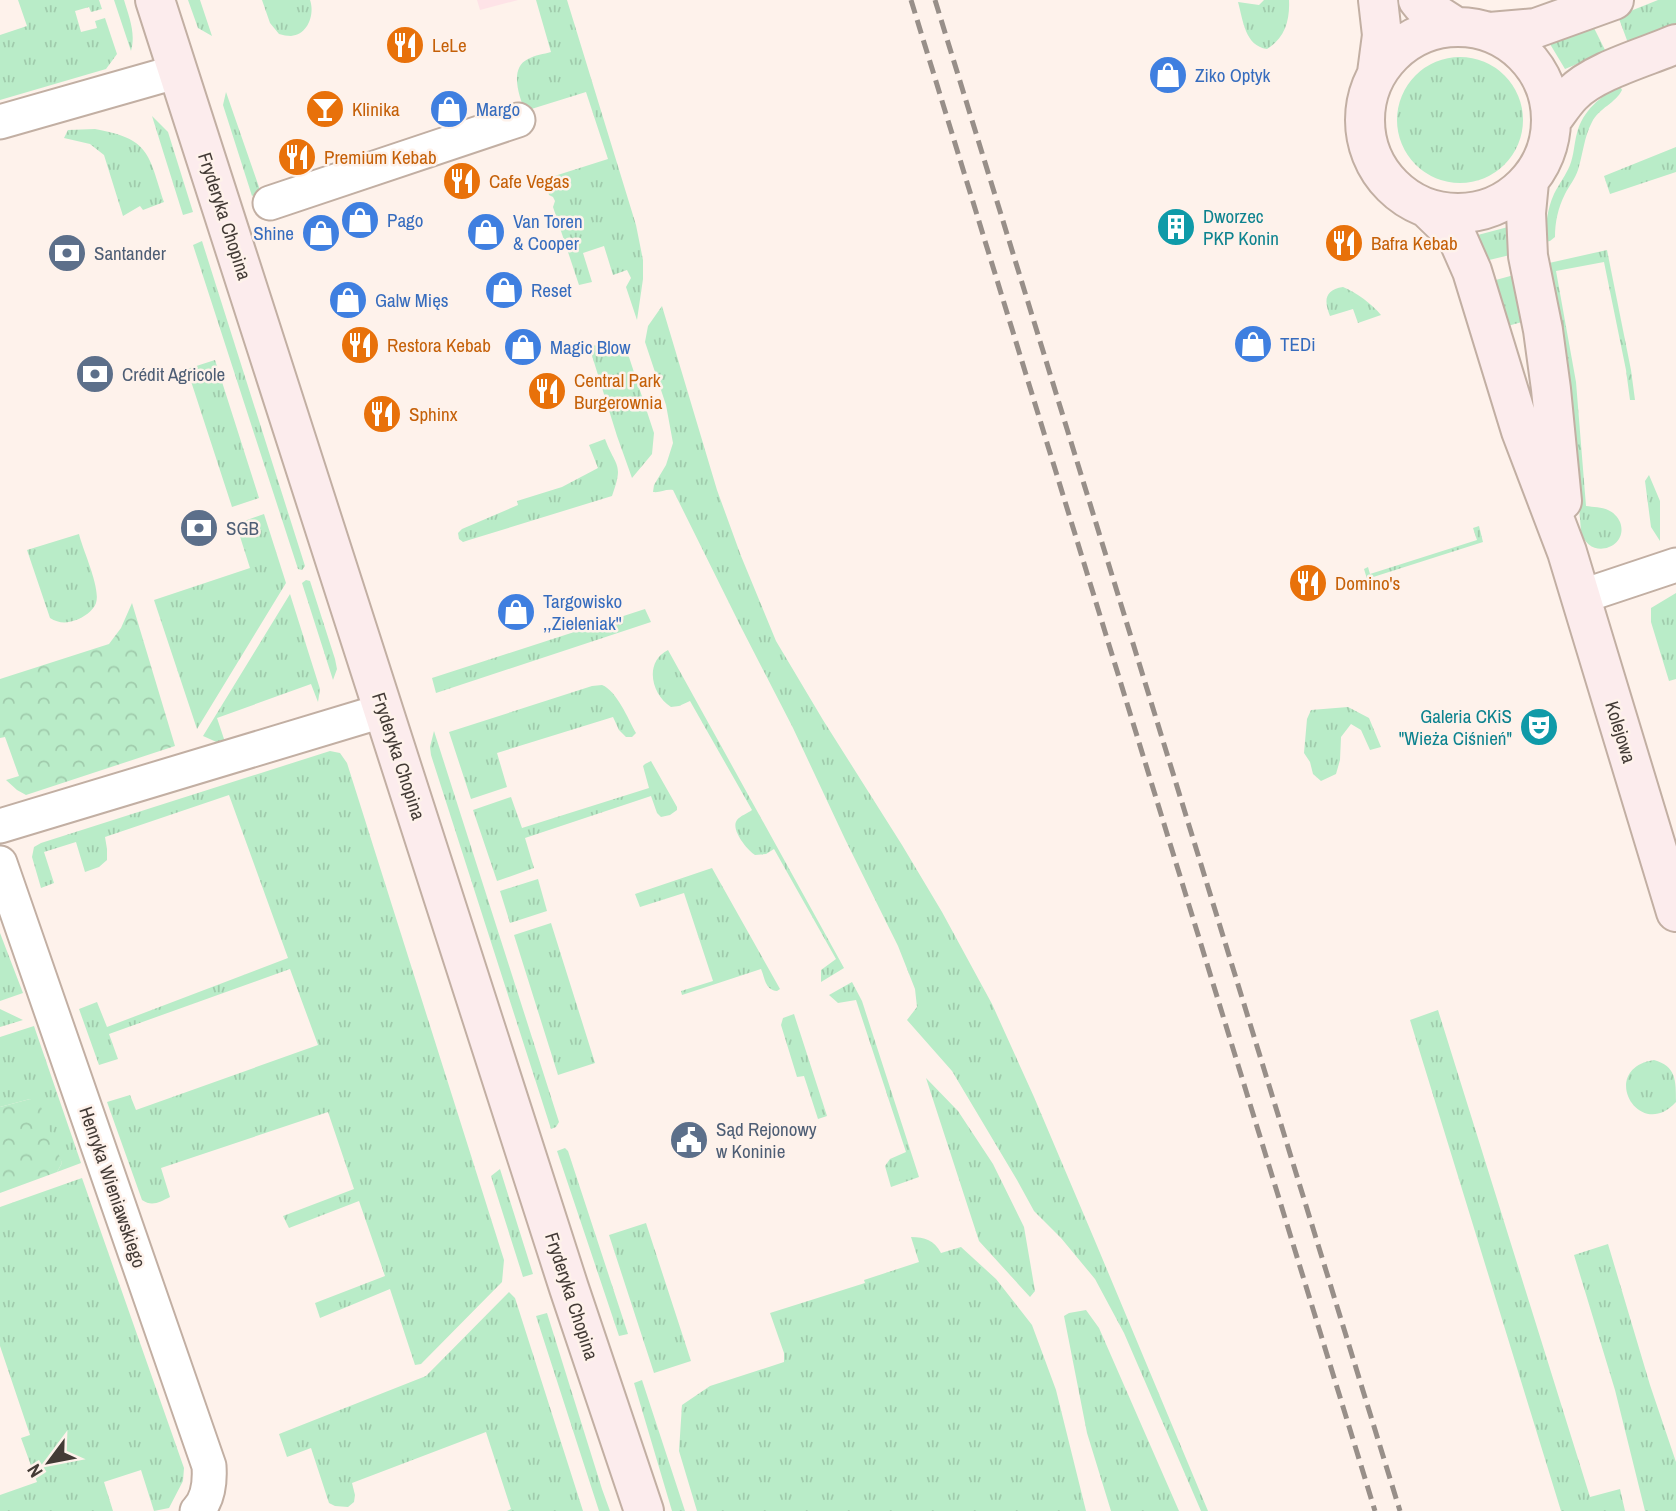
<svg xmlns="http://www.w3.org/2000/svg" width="1676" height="1511" font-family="'Archivo Narrow',sans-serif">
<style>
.industrial{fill:#fee3e7}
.grass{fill:url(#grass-tufts)}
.forest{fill:url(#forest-crowns)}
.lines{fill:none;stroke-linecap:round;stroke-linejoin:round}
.street-casing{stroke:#c2afa3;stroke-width:37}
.secondary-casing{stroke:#c2afa3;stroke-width:42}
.street{stroke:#fff;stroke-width:33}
.secondary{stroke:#fceced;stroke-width:38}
.rail{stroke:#988f89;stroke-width:5;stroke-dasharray:14 7;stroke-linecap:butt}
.labels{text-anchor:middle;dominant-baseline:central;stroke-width:5;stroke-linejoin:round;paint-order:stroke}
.food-label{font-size:19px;fill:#c56008;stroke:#fef2eb;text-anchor:start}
.shop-label{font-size:19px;fill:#366cbe;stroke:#fef2eb;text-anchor:start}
.street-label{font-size:19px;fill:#433b36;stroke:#fef2eb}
.culture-label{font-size:19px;fill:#0d838f;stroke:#fef2eb;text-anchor:start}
.service-label{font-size:19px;fill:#4e5e75;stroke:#fef2eb;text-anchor:start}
</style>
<defs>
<pattern id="grass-tufts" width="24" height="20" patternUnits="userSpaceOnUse" patternTransform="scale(1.75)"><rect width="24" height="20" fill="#b9ecc8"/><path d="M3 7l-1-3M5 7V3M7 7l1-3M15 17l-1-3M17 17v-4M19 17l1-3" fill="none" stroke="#a0cbac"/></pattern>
<pattern id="forest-crowns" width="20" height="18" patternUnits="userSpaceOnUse" patternTransform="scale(1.75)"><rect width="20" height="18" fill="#b9ecc8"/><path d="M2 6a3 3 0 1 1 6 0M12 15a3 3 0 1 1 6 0" fill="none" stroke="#a0cbac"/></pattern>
</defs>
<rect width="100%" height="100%" fill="#fef2eb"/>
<path class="industrial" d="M 477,0 L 518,0 L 480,10 Z"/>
<path class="grass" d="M 18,0 L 99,0 L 102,9 L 91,12 L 89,7 L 75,11 L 81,32 L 97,28 L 95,21 L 105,18 L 117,54 L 106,69 L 0,100 L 0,35 L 27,26 Z
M 114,0 L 124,0 C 129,17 136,33 131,51 Z
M 188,0 L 200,0 L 212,36 L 198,28 Z
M 262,0 L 310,0 C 315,14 308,35 291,36 C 287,36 283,35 279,34 L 270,23 Z
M 536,0 L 567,0 L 636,225 L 643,260 L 643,279 L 637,320 L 626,287 L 631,278 L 627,270 L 613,275 L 604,246 L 583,253 L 592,282 L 579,285 L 553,207 L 555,201 L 553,197 L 549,195 L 545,179 L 608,159 L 586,92 L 525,111 C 519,96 509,68 528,59 C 535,55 544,54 551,52 Z
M 1264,0 L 1289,0 C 1290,20 1285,38 1267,49 C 1245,46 1243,20 1238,2 L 1259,5 Z
M 1658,0 L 1676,0 L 1676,24 L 1628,43 L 1618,16 Z
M 1593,26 L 1606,52 L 1565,69 L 1550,44 Z
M1397 120a63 63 0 1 1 126 0a63 63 0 1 1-126 0Z
M 1620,86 L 1622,90 C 1616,103 1599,108 1592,122 C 1584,137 1583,154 1578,170 C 1575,179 1569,186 1565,194 C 1558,208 1555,222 1555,237 L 1550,241 L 1545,242 C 1546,225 1547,209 1554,194 C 1559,184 1566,175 1570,165 C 1574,155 1574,144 1577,133 C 1583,110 1601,96 1620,86 Z
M 226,92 L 260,190 L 258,193 L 252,196 L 223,105 Z
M 152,116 L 168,132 L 193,212 L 183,215 Z
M 95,129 C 150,139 148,153 164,202 L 143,210 L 140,206 L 123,216 L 104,155 L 90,144 L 64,138 L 68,130 Z
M 1676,147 L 1676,172 L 1610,194 L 1604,176 Z
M 1508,227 L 1508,241 L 1510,255 L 1485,261 L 1474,236 Z
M 202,241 L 305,566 L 302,570 L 298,569 L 193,245 Z
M 1607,250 L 1631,370 L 1635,400 L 1630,400 L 1626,370 L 1604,262 L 1556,271 L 1576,382 L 1586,506 C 1593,507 1602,507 1608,510 C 1613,512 1618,517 1620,522 C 1630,548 1588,562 1581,531 L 1569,385 L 1549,263 Z
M 1514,275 L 1522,322 L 1504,327 L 1492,281 Z
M 1343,287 C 1356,292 1372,304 1381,315 L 1358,323 L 1353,309 L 1330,316 C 1324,301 1324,290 1343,287 Z
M 662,306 L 717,490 L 741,556 L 776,641 L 823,720 L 902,845 L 942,912 L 992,1004 L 1034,1097 L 1095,1241 L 1208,1511 L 1201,1511 L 1124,1333 L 1095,1279 L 1061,1238 L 1034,1211 L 1017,1180 L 952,1071 L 907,1020 L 917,1007 L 915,989 L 898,946 L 845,839 L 793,728 L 742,629 L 673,490 C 665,489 660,493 653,492 L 654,485 L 666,465 L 673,443 L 666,405 L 645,342 L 648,326 Z
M 599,345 C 613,346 619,345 629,357 L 654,433 L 652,454 L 632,478 L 617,436 L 589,346 Z
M 215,360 L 259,498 L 232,507 L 187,369 Z
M 605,439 C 616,468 624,463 612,496 L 469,540 L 463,542 L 459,539 L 458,533 L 462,529 L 518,505 L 517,501 L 562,487 L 598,468 L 589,445 Z
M 1649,475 L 1660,501 L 1660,541 L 1651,527 L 1645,481 Z
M 264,514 L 286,583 L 197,729 L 154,600 L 250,568 L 236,524 Z
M 1479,526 L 1483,542 L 1367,579 L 1364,569 L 1368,567 L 1370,574 L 1477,540 L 1473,528 Z
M 79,534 C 83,551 101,588 96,603 C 94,610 83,618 76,620 C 66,624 58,623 50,618 L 27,550 Z
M 306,580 L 310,581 L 335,659 L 337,669 L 333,680 L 302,583 Z
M 1676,593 L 1676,679 L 1669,681 L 1651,622 L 1651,608 Z
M 290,594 L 320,689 L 318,702 L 311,684 L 217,718 L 225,742 L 221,744 L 203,736 Z
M 645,609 L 651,622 L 436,693 L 432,678 Z
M 668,650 L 844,968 L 821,982 L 821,970 L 836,959 L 774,849 L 766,854 L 755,855 C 747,850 730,829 737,820 C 740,816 748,813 752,810 L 690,701 L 679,706 L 671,707 C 651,694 644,662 668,650 Z
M 602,685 C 617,691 628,719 636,733 L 632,737 L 626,737 L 619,730 L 613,717 L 497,753 L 507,787 L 471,799 L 449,732 L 592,686 Z
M 1348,707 L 1369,718 L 1381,747 L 1370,750 L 1361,730 L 1351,724 L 1341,737 L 1340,760 L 1336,774 L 1321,781 L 1313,774 L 1310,762 L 1304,753 L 1307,719 L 1311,710 Z
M 434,731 L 559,1122 L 556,1127 L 551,1129 L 431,755 L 430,747 Z
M 330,751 L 340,753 L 347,763 L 504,1260 L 502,1282 L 421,1364 L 415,1365 L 390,1289 L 320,1318 L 315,1303 L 385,1276 L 359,1201 L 289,1228 L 283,1216 L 354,1189 L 328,1112 L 161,1168 L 170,1197 C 160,1202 152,1207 142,1200 L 107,1102 L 130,1095 L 136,1110 L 318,1045 L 290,969 L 109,1034 L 118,1059 L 99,1065 L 79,1009 L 97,1002 L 107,1027 L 288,958 L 229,795 L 105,837 L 107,849 L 107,860 L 99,867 L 85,872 L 76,842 L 44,852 L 54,883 L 41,888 L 32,857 L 34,847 L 41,843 Z
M 651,761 L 677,807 L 677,810 L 670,815 L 661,817 L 657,813 L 651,796 L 525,838 L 534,868 L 497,881 L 473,810 L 511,797 L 522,828 L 649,788 L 643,766 L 645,764 Z
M 712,868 L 780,989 L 777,991 C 765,990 765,978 761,969 L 682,995 L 681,991 L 713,981 L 684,893 L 640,907 L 635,894 Z
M 538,879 L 547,911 L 510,923 L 500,891 Z
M 551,923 L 595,1063 L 558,1075 L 514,935 Z
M 0,933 L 23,993 L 0,1001 Z
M 852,982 L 862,1001 L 919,1177 L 891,1187 L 885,1166 L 890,1159 L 906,1152 L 856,1000 L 838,1003 L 829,995 Z
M 0,1009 L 23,1020 L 0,1027 Z
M 1438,1010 L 1590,1497 L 1620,1489 L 1625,1511 L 1561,1511 L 1410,1020 Z
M 794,1014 L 827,1116 L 818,1119 L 804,1076 L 797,1077 L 781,1025 L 783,1018 Z
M 34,1026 L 81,1163 L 57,1172 L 62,1163 L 30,1099 L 0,1107 L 0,1037 Z
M 1654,1060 C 1676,1066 1676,1080 1676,1102 C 1639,1143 1597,1069 1654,1060 Z
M 926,1078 L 958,1111 L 993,1164 L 1024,1227 L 1035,1291 L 1030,1297 L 979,1241 Z
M 565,1148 L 568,1151 L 628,1334 L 619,1336 L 557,1151 Z
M 500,1169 L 533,1274 L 523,1277 L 491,1176 Z
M 82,1178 L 184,1468 L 183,1481 L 169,1508 L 154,1511 L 141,1470 L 104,1482 L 113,1511 L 0,1511 L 0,1495 L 37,1482 L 21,1438 L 30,1435 L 0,1346 L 0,1207 Z
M 646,1223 L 691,1361 L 654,1373 L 609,1235 Z
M 911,1237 C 925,1237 934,1240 941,1253 L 961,1247 L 996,1279 L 1032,1325 L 1056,1390 L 1086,1511 L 697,1511 L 679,1451 L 682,1405 L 710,1386 L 784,1362 L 784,1353 L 770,1313 L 865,1283 L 864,1280 L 919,1262 Z
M 1608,1244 L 1650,1385 L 1676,1462 L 1676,1511 L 1645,1511 L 1615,1390 L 1574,1255 Z
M 509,1292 L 515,1298 L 583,1511 L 507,1511 L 511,1509 L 486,1432 L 352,1483 L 355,1495 L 354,1502 L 348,1507 L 335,1506 L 329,1503 L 311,1448 L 287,1457 L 279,1434 L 426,1376 Z
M 1086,1310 L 1099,1328 L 1179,1511 L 1111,1511 L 1087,1433 L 1064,1316 L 1069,1313 Z
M 547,1313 L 602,1489 L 610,1511 L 599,1511 L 536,1316 Z
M 642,1380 L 685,1511 L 672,1511 L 634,1383 Z"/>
<path class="forest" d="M 132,603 L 175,746 L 26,795 L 17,790 L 6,780 L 19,776 L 5,737 L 0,738 L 0,679 L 109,644 L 121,628 Z
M 30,1099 L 41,1107 L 62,1163 L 57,1172 L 0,1193 L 0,1107 Z"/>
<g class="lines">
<defs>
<path id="street" d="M 0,122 L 179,71
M 270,203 L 518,120
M 1580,597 L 1676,565
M 0,826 L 385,710
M 0,863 L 209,1466 C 210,1481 208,1500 197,1511"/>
<path id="secondary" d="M 155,0 L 569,1288 L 644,1511
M 1418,0 L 1422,5 L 1456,27
M1365 120a93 93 0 1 1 186 0a93 93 0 1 1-186 0Z
M 1490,32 L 1536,28 L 1614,0
M 1377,73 L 1382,35 L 1378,0
M 1551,121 C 1558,112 1564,102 1572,94 C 1594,71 1646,57 1676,44
M 1529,182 L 1526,213 L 1528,256 L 1543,330 L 1551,389 L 1562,501
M 1428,209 L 1457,237 L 1472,271 L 1521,431 L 1567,552 L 1676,912"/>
</defs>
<use href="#street" class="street-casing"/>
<use href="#secondary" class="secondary-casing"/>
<use href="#street" class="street"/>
<use href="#secondary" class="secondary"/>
<path class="rail" d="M 911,0 L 1375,1511
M 935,0 L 1400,1511"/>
</g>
<defs>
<symbol id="restaurant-disc" viewBox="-11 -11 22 22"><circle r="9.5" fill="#e8710a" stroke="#fef2eb"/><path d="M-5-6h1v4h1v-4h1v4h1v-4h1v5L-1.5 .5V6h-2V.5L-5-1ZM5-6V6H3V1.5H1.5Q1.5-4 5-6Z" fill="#fff"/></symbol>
<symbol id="shop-disc" viewBox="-11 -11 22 22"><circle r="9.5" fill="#3f7fe0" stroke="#fef2eb"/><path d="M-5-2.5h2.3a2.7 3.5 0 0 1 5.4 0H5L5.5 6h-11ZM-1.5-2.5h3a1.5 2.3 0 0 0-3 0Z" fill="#fff"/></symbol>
<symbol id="bar-disc" viewBox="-11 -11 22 22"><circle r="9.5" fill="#e8710a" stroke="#fef2eb"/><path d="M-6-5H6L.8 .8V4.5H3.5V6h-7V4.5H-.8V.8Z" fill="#fff"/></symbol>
<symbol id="building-disc" viewBox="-11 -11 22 22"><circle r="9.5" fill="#0f9aa8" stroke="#fef2eb"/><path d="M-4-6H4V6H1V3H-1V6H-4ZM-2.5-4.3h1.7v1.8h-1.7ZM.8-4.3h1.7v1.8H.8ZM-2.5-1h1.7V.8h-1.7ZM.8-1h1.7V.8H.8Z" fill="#fff"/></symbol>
<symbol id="bank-disc" viewBox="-11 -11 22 22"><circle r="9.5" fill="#5c6f8a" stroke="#fef2eb"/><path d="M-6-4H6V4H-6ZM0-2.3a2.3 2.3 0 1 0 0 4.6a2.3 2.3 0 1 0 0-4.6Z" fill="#fff"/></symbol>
<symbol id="theatre-disc" viewBox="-11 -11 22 22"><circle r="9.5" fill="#0f9aa8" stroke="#fef2eb"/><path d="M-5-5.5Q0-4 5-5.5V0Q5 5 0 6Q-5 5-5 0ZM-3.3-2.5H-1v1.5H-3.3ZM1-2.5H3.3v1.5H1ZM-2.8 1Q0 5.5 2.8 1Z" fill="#fff"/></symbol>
<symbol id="civic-disc" viewBox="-11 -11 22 22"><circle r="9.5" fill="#5c6f8a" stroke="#fef2eb"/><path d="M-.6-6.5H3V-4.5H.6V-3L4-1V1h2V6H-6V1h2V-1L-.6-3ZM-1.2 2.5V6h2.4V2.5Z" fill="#fff"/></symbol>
</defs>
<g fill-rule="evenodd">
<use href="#restaurant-disc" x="383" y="23" width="44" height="44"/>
<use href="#shop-disc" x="1146" y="53" width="44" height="44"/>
<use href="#bar-disc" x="303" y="87" width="44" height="44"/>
<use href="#shop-disc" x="427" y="87" width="44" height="44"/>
<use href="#restaurant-disc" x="275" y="135" width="44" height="44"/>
<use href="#restaurant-disc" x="440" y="159" width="44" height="44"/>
<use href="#shop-disc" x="338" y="198" width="44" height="44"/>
<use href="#building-disc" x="1154" y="205" width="44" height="44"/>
<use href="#shop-disc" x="464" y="210" width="44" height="44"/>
<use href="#shop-disc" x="299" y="211" width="44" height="44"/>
<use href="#restaurant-disc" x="1322" y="221" width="44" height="44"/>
<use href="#bank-disc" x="45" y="231" width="44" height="44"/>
<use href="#shop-disc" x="482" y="268" width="44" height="44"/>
<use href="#shop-disc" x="326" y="278" width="44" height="44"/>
<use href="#shop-disc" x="1231" y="322" width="44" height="44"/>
<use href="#restaurant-disc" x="338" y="323" width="44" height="44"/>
<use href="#shop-disc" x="501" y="325" width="44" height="44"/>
<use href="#bank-disc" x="73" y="352" width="44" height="44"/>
<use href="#restaurant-disc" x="525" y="369" width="44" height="44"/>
<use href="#restaurant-disc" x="360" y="392" width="44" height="44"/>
<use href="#bank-disc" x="177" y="506" width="44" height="44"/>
<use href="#restaurant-disc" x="1286" y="561" width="44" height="44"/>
<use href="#shop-disc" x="494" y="590" width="44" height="44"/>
<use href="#theatre-disc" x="1517" y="705" width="44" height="44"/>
<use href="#civic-disc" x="667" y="1118" width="44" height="44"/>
</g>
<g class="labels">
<g class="food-label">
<text x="432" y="45">LeLe</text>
<text x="352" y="109">Klinika</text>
<text x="324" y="157">Premium Kebab</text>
<text x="489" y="181">Cafe Vegas</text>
<text x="1371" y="243">Bafra Kebab</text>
<text x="387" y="345">Restora Kebab</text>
<text x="574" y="380">Central Park<tspan x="574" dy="22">Burgerownia</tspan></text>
<text x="409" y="414">Sphinx</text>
<text x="1335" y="583">Domino's</text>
</g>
<g class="shop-label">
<text x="1195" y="75">Ziko Optyk</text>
<text x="476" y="109">Margo</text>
<text x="387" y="220">Pago</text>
<text x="513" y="221">Van Toren<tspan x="513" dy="22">&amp; Cooper</tspan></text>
<text x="294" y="233" text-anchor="end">Shine</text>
<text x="531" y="290">Reset</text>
<text x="375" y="300">Galw Mięs</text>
<text x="1280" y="344">TEDi</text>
<text x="550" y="347">Magic Blow</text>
<text x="543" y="601">Targowisko<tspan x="543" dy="22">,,Zieleniak''</tspan></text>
</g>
<g class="street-label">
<text transform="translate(225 216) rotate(72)">Fryderyka Chopina</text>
<text transform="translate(1621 732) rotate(73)">Kolejowa</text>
<text transform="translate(399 756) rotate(72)">Fryderyka Chopina</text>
<text transform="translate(113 1187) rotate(71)">Henryka Wieniawskiego</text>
<text transform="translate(572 1296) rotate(72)">Fryderyka Chopina</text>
</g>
<g class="culture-label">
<text x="1203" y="216">Dworzec<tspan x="1203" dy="22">PKP Konin</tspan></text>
<text x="1512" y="716" text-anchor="end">Galeria CKiS<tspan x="1512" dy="22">"Wieża Ciśnień"</tspan></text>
</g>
<g class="service-label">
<text x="94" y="253">Santander</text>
<text x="122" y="374">Crédit Agricole</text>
<text x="226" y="528">SGB</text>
<text x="716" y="1129">Sąd Rejonowy<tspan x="716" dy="22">w Koninie</tspan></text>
</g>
</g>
<g transform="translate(49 1462) rotate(238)" stroke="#fef2eb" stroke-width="5" paint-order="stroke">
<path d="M0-5L12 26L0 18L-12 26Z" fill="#433b36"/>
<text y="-10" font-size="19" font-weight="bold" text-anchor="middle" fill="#433b36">N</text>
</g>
</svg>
